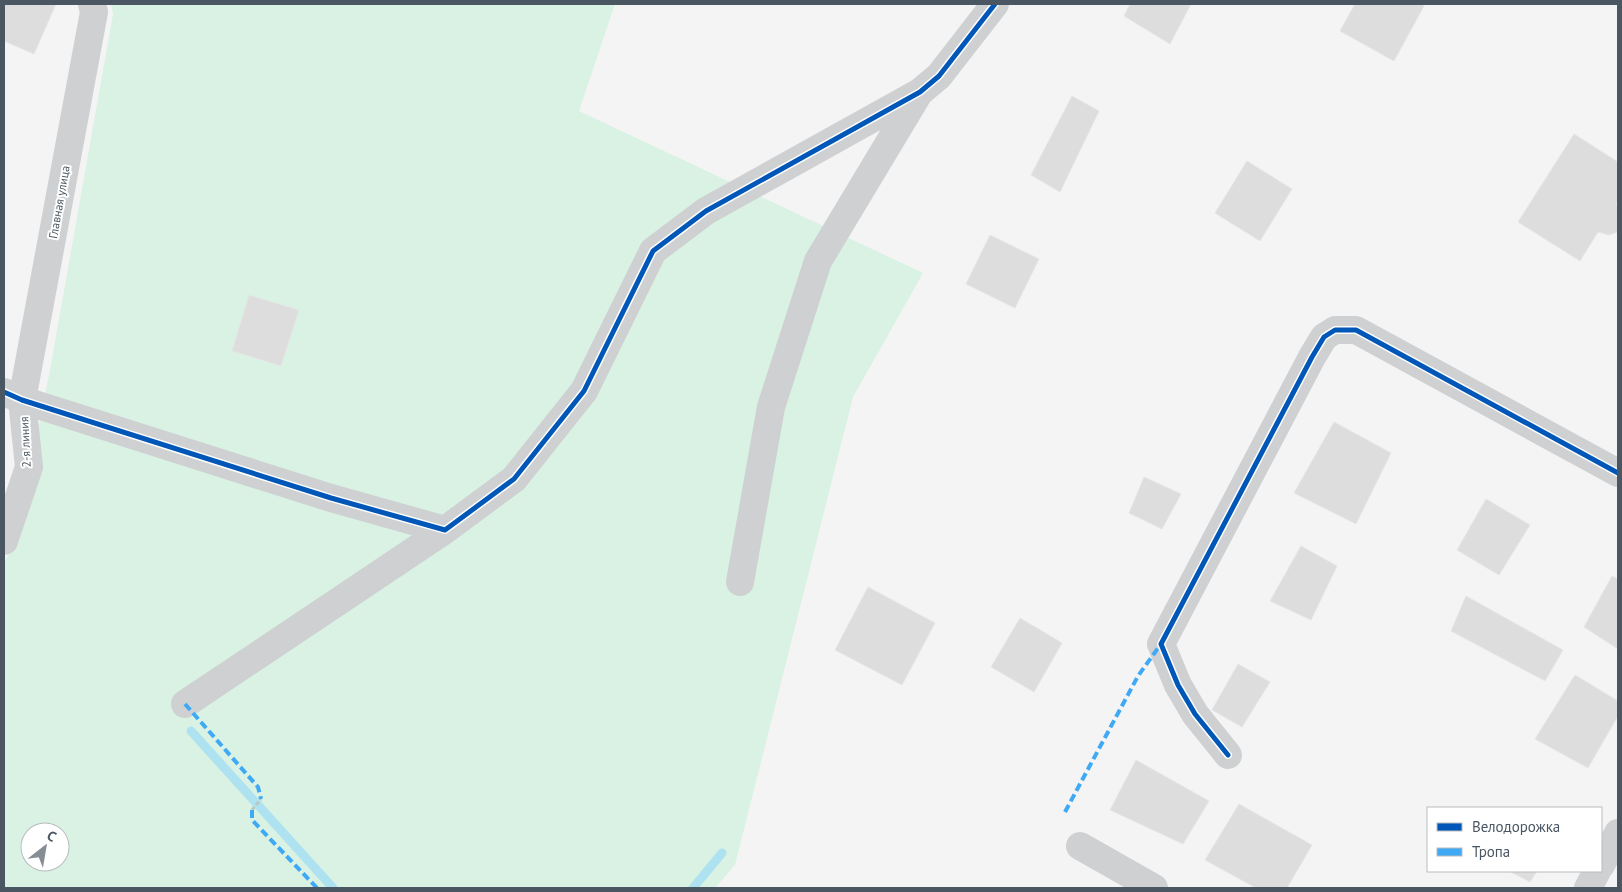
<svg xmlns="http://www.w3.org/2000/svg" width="1622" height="892" font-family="'PT Sans',sans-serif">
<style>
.green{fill:#d9f2e3;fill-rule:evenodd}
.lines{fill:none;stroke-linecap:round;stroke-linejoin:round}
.stream{stroke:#aee2f0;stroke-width:9}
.building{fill:#ddddde;stroke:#e5e6e7}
.path{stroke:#bcc7c4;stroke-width:3;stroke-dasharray:4 2.5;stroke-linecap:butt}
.minor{stroke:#ced0d2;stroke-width:28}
.quiet{stroke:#3fa9f5;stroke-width:4;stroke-dasharray:8 4;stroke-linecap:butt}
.cycleway-casing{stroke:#fff;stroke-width:8}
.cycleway{stroke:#0057b8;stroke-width:5}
.labels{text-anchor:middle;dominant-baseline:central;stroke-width:4;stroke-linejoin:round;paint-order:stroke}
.street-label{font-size:12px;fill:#4a5661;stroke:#fff}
</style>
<rect width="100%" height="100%" fill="#f4f4f4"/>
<path class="green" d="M 111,4 L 615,4 L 579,111 L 923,273 L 853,397 L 735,865 L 715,888 L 4,888 L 4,562 L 15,544 L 50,370 L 113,14 ZM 30,832 L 60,832 L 60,862 L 30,862 Z"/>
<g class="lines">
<path class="stream" d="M 191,731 L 333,888
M 693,888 L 722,853"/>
</g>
<path class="building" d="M 4,4 L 56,4 L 34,54 L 4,41 Z
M 1130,4 L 1191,4 L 1170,44 L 1124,16 Z
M 1355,4 L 1421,4 L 1424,6 L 1394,61 L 1340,31 Z
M 1072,96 L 1099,111 L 1060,192 L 1031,175 Z
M 1574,134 L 1618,162 L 1618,201 L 1616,204 L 1618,206 L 1618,232 L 1609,235 L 1598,232 L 1580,261 L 1518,222 Z
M 1247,161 L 1292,189 L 1260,241 L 1215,213 Z
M 990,235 L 1039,259 L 1015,308 L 966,284 Z
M 249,295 L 299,310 L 281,366 L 232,351 Z
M 1334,422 L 1391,453 L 1356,524 L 1294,493 Z
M 1144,477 L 1181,494 L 1162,529 L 1129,513 Z
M 1486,499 L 1530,525 L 1499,575 L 1457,550 Z
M 1301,546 L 1337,566 L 1311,620 L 1270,601 Z
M 1612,576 L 1618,579 L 1618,649 L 1584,627 Z
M 868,587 L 935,623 L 902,685 L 835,650 Z
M 1466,596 L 1563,650 L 1545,681 L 1451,631 Z
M 1020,618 L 1062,643 L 1034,692 L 991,667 Z
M 1238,664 L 1270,682 L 1242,727 L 1212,710 Z
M 1575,675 L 1618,701 L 1618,716 L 1588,768 L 1535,739 Z
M 1136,760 L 1209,801 L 1183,844 L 1110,810 Z
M 1239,804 L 1312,845 L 1287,888 L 1256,888 L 1205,860 Z
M 1509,871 L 1537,871 L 1530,882 Z"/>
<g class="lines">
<path class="path" d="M 252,810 L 261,799"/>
<path class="minor" d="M 4,392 L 22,400 L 331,498 L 445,530 L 514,479 L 584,391 L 653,251 L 706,211 L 920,92 L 939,76 L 995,4
M 4,541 L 29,467 L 22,400 L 94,12 L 92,4
M 740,582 L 771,407 L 818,261 L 919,93
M 185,704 L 445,530
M 1228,755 L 1195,714 L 1178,685 L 1161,644 L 1312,357 L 1324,337 L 1335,330 L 1356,330 L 1618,473
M 1080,846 L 1154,888
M 1601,865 L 1618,833
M 1588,888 L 1597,871"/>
<path class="quiet" d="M 185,704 L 258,787 L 261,799
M 252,810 L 252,820 L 317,888
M 1065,812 L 1138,676 L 1161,644"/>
<defs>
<path id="cycleway" d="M 4,392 L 22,400 L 331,498 L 445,530 L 514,479 L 584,391 L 653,251 L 706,211 L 920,92 L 939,76 L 995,4
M 1228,755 L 1195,714 L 1178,685 L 1161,644 L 1312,357 L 1324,337 L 1335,330 L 1356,330 L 1618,473"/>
</defs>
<use href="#cycleway" class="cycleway-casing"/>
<use href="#cycleway" class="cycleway"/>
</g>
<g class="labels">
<g class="street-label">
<text transform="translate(59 202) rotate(-80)">Главная улица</text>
<text transform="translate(25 442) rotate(-93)">2-я линия</text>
</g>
</g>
<rect width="1622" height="892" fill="none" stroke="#4a5661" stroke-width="10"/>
<rect x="1427" y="807" width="175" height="65" fill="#ffffff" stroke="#b7bbc0"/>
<rect x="1437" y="823" width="25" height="8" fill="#0057b8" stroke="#b7bbc0"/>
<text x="1472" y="832" font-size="15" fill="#4a5661">Велодорожка</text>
<rect x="1437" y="848" width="25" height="8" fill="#3fa9f5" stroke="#b7bbc0"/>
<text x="1472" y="857" font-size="15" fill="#4a5661">Тропа</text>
<g transform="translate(45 847) rotate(31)"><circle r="24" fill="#ffffff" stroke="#b7bbc0"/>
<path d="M0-4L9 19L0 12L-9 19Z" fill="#868d94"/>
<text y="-8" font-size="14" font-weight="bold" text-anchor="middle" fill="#4a5661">С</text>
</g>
</svg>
